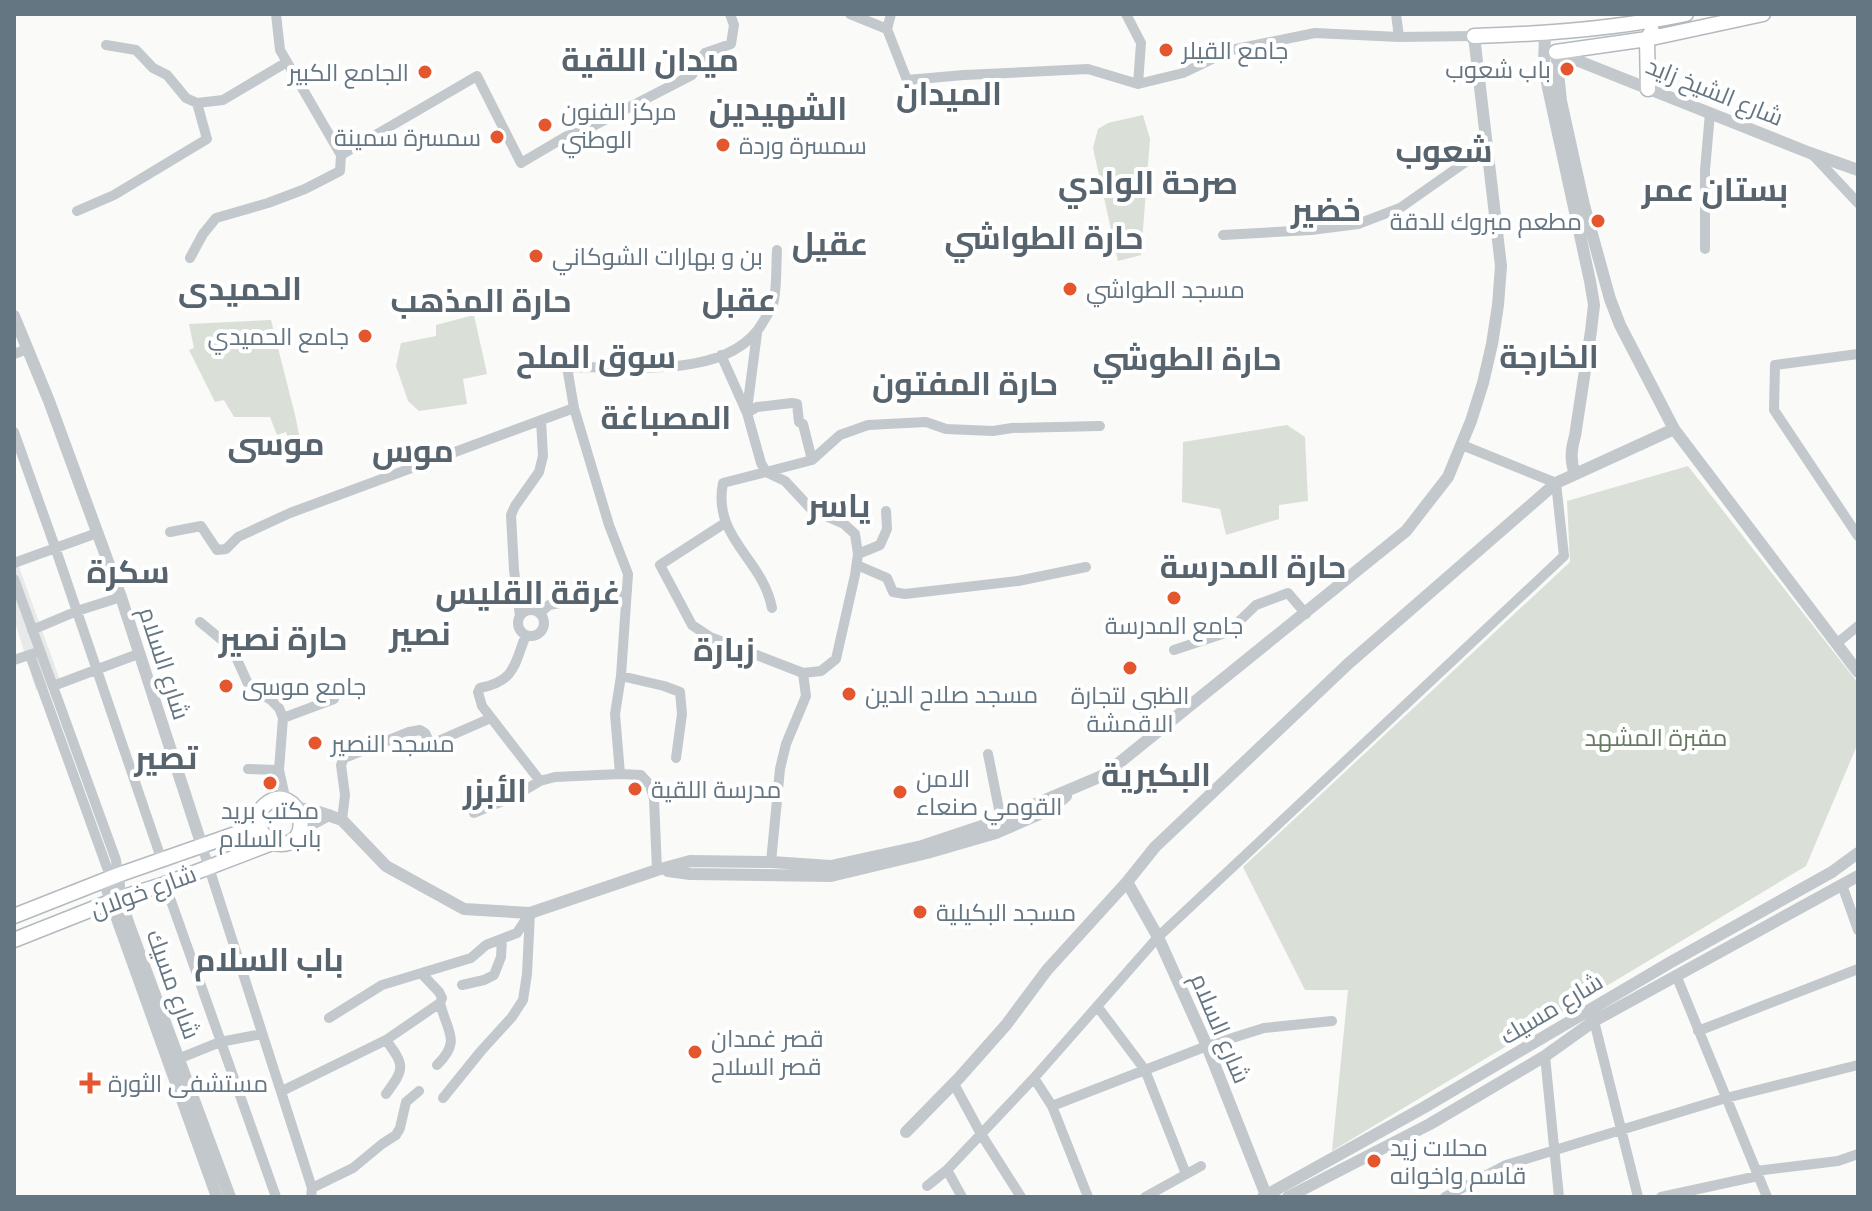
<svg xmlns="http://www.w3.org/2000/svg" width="1872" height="1211" font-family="'Archivo Narrow',Cairo,sans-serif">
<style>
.built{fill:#e8e9e9}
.green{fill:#dadfd7}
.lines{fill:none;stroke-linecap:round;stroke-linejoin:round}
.secondary-casing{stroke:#b3babf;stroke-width:17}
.minor{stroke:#c3c8cc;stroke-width:10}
.tertiary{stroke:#c3c8cc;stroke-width:12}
.secondary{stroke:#fff;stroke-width:14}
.poi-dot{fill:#e4572e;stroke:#fff;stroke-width:3}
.labels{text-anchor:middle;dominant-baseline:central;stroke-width:8;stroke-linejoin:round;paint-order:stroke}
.poi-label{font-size:24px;fill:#657683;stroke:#fff;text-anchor:start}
.street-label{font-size:24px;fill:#657683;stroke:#fff}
.park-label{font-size:24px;fill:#687a64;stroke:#fff}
.district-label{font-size:32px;font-weight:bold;fill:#57646e;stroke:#fff}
</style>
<rect width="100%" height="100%" fill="#fafaf8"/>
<path class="built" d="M 14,553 L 61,683 L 36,690 L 14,619 Z"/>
<path class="green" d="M 1143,115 L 1150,139 L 1141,255 L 1118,261 L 1093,148 L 1098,129 L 1108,123 Z
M 474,315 L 487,374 L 463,379 L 467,404 L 419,411 L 408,401 L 396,366 L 401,343 L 436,336 L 436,325 Z
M 271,320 L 296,419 L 301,445 L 291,447 L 286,432 L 277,435 L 270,417 L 234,417 L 224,400 L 215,402 L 189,350 L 194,348 L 189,324 Z
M 1287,425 L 1305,437 L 1308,501 L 1279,505 L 1279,519 L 1226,535 L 1220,509 L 1182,502 L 1183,442 Z
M 1688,466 L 1858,683 L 1858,743 L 1806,866 L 1332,1151 L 1348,990 L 1305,990 L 1243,867 L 1570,562 L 1567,501 Z"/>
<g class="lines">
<defs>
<path id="secondary" d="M 1474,36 C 1546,34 1616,29 1686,14
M 1556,52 L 1647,39 L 1763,14
M 1648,89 L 1647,39 L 1652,31
M 14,916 L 118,875 L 258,826
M 14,940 L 120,898 L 165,884 L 272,843 C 321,853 299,777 265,805 C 251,817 260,834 272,843"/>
</defs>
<use href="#secondary" class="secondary-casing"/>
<path class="minor" d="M 276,14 L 280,50 L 287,62
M 850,14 L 887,29 L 907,80 L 964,75 L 1088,69 L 1138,84 L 1183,73 L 1231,50 L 1315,33 L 1399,37 L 1474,36
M 1126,14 L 1141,43 L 1138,84
M 1396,14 L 1399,37
M 887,29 L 891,14
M 106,45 L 136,50 L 153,68 L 167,75 L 186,98 L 197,103
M 1813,155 L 1858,203
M 77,211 L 114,195 L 207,139 L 197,103 L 223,100 L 287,62 L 341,155 L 477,76 L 521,163 L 565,137 L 593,126 L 692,75 L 705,53 L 731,44 L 734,25 L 730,14
M 1223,235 L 1311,230 L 1358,224 L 1400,208 L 1487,147
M 1705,249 L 1705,170 L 1710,113
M 190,258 L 203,234 L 216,218 L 268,203 L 305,189 L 340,171 L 341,155
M 14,354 L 27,349
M 1858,354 L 1775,365 L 1774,410 L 1858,536
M 721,355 L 747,413 L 761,463 L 766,472 L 723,483 C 712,538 763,559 772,608
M 747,410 L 757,333
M 747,413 L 757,407 L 792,403 L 797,404 L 799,422 L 803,424 L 812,460
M 14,432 L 55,547 L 162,861
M 766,472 L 812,460 L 840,435 L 868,425 L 926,422 L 946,429 L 993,431 L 1012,428 L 1100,426
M 766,472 L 785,481 L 812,510 L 844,524 L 855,534 L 858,554 L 855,575 L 836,659 L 821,671 L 803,673
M 725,523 L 660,565 L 692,625 L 710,637 L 803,673 L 806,696 L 786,744 L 780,769 L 771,862
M 170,532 L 201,526 L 217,550 L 226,549 L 238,537 L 290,513 L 574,408
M 858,554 L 880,545 L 887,529 L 886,511
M 14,563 L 97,533
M 857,565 L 887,578 L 893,592 L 905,594 L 1018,581 L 1086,567
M 14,579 L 116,860 L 118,875
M518 623a13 13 0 1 1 26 0a13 13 0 1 1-26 0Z
M 540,613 L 549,605 L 627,591
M 520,616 L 514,570 L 511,515 L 515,506 L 539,472 L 543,456 L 541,420
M 200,622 L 229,646 L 235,655 L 249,686 L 271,700 L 279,708 L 283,718 L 279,770 L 286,801
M 32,630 L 77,611 L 121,597
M 526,635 C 514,664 516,681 480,688 L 478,692 L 482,706 L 540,781
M 1836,644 L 1858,626
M 1174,650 L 1228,632 L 1256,605 L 1288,593 L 1306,614
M 30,655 L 109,873 L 109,879
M 14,660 L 35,653
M 621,676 L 664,686 L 680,692 L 682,714 L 676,758
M 53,686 L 138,654
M 283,718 L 334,699
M 988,754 L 1001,819
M 248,769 L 279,770
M 474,813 L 515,796 L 540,781 L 555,777 L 620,774
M 342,820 L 345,795 L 341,765 L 344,758 L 409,732 L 420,730 L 425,733 L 430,743 L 436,742 L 491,718
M 202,846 L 312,1188 L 311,1197
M 657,870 L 654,799 L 650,785 L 641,775 L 620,774 L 615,714 L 621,676 L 628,574 L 609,525 L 574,408 L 567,367 C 625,366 730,381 763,322 C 767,315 773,307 774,300 C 777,284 776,266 777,250
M 165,884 L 276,1197
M 1842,885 L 1858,930
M 1676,975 L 1767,1197
M 462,985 L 484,980 L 494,975 L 501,957 L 502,939
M 1097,1006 L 1145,1070 L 1186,1174
M 329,1018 L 382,985 L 471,958 L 486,945 L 517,933 L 530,913 L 527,974 L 523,1000 L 512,1017 L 481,1051 L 443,1098
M 1594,1021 L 1638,1197
M 1698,1031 L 1858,969
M 386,1040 C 405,1066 405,1068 386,1094
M 1545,1056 L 1559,1197
M 178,1059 L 220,1042 L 262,1034
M 437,1065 C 462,1041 447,1032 440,1003
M 1034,1078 L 1052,1106 L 1088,1197
M 954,1084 L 981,1134 L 1021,1197
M 282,1091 L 386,1040 L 440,1003 L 442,998 L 439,992 L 422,974
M 1052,1106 L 1207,1046 L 1264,1028 L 1332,1021
M 947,1170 L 962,1197
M 1756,1171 L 1838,1161 L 1858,1154
M 927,1186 L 947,1170 L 1034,1078 L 1158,937 L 1564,556 L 1556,483 L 1462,445
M 312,1188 L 353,1168 L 382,1144 L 396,1135 L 400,1128 L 406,1102 L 419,1091
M 1145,1197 L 1201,1166
M 1445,1197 L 1506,1165 L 1726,1098 L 1858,1065
M 1661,1197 L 1758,1176"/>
<path class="tertiary" d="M 1545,34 L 1544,65 L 1548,88 L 1590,281 L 1594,305 L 1591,331 L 1575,436 C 1571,450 1570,460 1575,474
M 1858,170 L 1810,153 L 1556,52 L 1561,101 L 1584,205 L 1610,299 L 1620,325 L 1674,429 L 1858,672
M 14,316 L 49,401 L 121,597 L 202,846
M 296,807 L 319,812 L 342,820 L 386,866 L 464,909 L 530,913 L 657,870 L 690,861 L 771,862 L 831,866 L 922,846 L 991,823 L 1104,775 L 1406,531 L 1448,477 L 1471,421 L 1483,383 L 1492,344 L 1498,305 L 1501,266 L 1474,36
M 299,831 L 329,815
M 668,871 L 690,874 L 831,876 L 927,853 L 996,833 L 1051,809 L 1066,796
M 118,875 L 120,898 L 129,925 L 230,1197
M 109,879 L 107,889 L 111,902 L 217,1197
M 1127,882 L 1158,937 L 1207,1046 L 1266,1195
M 906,1132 L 959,1078 L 1006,1025 L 1047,970 L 1127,882 L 1155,847 L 1348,664 L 1556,483 L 1674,429
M 1263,1197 L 1423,1108 L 1671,962 L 1832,872 L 1858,853
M 1288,1197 L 1430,1124 L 1545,1056 L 1594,1021 L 1858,876"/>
<use href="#secondary" class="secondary"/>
</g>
<g class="poi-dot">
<circle cx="1166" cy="50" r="8"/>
<circle cx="1567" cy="69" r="8"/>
<circle cx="425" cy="72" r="8"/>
<circle cx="545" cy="125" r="8"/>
<circle cx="497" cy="137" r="8"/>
<circle cx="723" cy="145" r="8"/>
<circle cx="1598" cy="221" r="8"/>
<circle cx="536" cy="256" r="8"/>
<circle cx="1070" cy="289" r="8"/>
<circle cx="365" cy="336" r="8"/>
<circle cx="1174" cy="598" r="8"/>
<circle cx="1130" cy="668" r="8"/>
<circle cx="226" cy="686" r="8"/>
<circle cx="849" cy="694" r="8"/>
<circle cx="315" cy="743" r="8"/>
<circle cx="270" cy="783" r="8"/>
<circle cx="635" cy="789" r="8"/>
<circle cx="900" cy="792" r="8"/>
<circle cx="920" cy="912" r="8"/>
<circle cx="695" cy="1052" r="8"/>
<path d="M86 1071h8v8h8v8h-8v8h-8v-8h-8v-8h8z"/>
<circle cx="1374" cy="1161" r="8"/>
</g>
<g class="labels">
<g class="poi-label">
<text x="1182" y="50">جامع القيلر</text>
<text x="1551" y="69" text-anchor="end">باب شعوب</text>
<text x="409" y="72" text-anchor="end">الجامع الكبير</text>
<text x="561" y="111">مركز الفنون<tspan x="561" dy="28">الوطني</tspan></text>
<text x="481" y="137" text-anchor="end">سمسرة سمينة</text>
<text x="739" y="145">سمسرة وردة</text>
<text x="1582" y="221" text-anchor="end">مطعم مبروك للدقة</text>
<text x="552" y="256">بن و بهارات الشوكاني</text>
<text x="1086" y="289">مسجد الطواشي</text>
<text x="349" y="336" text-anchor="end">جامع الحميدي</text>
<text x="1174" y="625" text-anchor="middle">جامع المدرسة</text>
<text x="242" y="686">جامع موسى</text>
<text x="865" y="694">مسجد صلاح الدين</text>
<text x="1130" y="695" text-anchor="middle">الظبي لتجارة<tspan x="1130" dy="28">الاقمشة</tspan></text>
<text x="331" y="743">مسجد النصير</text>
<text x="916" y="778">الامن<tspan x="916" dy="28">القومي صنعاء</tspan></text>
<text x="651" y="789">مدرسة اللقية</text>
<text x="270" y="810" text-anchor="middle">مكتب بريد<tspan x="270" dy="28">باب السلام</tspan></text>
<text x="936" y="912">مسجد البكيلية</text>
<text x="711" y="1038">قصر غمدان<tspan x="711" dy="28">قصر السلاح</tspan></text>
<text x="108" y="1083">مستشفى الثورة</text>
<text x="1390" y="1147">محلات زيد<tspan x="1390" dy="28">قاسم واخوانه</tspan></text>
</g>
<g class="street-label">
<text transform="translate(1715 91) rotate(22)">شارع الشيخ زايد</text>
<text transform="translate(165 663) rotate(72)">شارع السلام</text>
<text transform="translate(143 891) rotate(-20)">شارع خولان</text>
<text transform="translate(174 984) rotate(70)">شارع مسيك</text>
<text transform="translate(1551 1008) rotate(-31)">شارع مسيك</text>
<text transform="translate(1221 1028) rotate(67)">شارع السلام</text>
</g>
<g class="park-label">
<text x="1656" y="737">مقبرة المشهد</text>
</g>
<g class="district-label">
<text x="650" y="59">ميدان اللقية</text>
<text x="949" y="93">الميدان</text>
<text x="778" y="108">الشهيدين</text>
<text x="1444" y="150">شعوب</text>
<text x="1148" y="182">صرحة الوادي</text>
<text x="1715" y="189">بستان عمر</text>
<text x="1326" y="209">خضير</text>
<text x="1044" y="237">حارة الطواشي</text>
<text x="830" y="243">عقيل</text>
<text x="240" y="288">الحميدى</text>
<text x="739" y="299">عقبل</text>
<text x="481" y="300">حارة المذهب</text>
<text x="596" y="356">سوق الملح</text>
<text x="1549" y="356">الخارجة</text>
<text x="1187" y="358">حارة الطوشي</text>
<text x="965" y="383">حارة المفتون</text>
<text x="666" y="417">المصباغة</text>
<text x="276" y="443">موسى</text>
<text x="413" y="450">موس</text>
<text x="839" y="505">ياسر</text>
<text x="1253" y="566">حارة المدرسة</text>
<text x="128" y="571">سكرة</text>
<text x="528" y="592">غرقة القليس</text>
<text x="420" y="633">نصير</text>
<text x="283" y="638">حارة نصير</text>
<text x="724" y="649">زبارة</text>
<text x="166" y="757">تصير</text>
<text x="1156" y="774">البكيرية</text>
<text x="495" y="790">الأبزر</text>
<text x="269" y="959">باب السلام</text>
</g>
</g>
<rect width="1872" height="1211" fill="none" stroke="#657683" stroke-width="32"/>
</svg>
